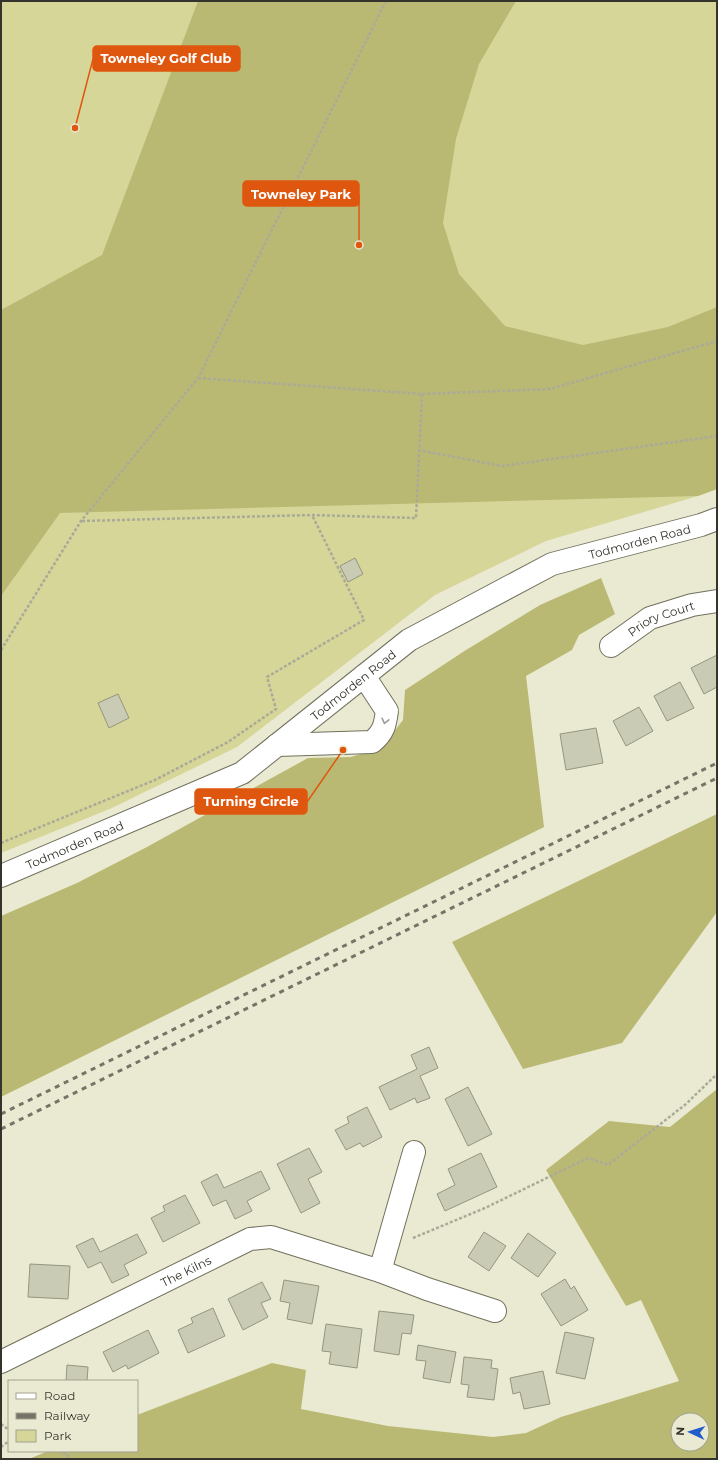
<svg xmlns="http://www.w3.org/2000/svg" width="718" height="1460" font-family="Montserrat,sans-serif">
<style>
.green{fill:#d6d699}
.forest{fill:#bab974;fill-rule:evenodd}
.building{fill:#cacbb4;stroke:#959580}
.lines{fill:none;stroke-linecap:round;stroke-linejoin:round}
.minor-casing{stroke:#71715d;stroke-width:24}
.highway-casing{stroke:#71715d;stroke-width:24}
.path{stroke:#aaaa98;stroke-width:2.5;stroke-dasharray:3 2;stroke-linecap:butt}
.minor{stroke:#fff;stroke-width:22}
.highway{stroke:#fff;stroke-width:22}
.rail{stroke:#747467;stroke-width:3;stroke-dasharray:5 5;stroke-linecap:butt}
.oneway{stroke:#9a9a96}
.labels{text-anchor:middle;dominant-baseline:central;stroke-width:4;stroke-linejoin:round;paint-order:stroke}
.street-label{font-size:12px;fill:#34342c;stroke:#eaead3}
.leader{fill:none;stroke:#df570e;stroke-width:1.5}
.callout-dot{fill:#df570e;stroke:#eaead3;stroke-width:1.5}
.callout{fill:#df570e;stroke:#df570e;stroke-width:1.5}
.callout-label{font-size:13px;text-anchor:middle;font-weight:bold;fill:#fff}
</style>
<rect width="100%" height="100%" fill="#eaead3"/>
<path class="green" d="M 1,1 L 717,1 L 717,489 L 698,496 L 546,541 L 435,595 L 237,747 L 112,808 L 1,853 Z"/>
<path class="forest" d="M 198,1 L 516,1 L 479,64 L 456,139 L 443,223 L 459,274 L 505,326 L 583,345 L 668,327 L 717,307 L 717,489 L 698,496 L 60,513 L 1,596 L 1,310 L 102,255 Z
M 601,578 L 615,614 L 579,635 L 572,650 L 526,676 L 544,827 L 1,1097 L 1,916 L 77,883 L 145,848 L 308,758 L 351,757 L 381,748 L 403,720 L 405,690 L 466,650 L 540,605 Z
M 717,814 L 717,912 L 622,1043 L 523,1069 L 452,942 Z
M 717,1089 L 717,1459 L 29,1459 L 48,1451 L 137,1451 L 137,1415 L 272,1363 L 306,1370 L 301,1409 L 388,1426 L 493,1437 L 526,1433 L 561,1417 L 679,1381 L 641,1300 L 626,1306 L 546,1170 L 609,1121 L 670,1127 ZM 678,1420 L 702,1420 L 702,1444 L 678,1444 Z"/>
<path class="building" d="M 355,558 L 363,574 L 348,582 L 340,566 Z
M 717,655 L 717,687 L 704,694 L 691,668 Z
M 680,682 L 694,708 L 667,721 L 654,696 Z
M 118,694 L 129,718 L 109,728 L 98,703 Z
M 639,707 L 653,731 L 626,746 L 613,721 Z
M 596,728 L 603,763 L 566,770 L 560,734 Z
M 429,1047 L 438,1068 L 420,1076 L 430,1098 L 417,1103 L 415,1098 L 390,1110 L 379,1087 L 417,1069 L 411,1055 Z
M 468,1087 L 492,1134 L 468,1146 L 445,1099 Z
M 367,1107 L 382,1137 L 363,1147 L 360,1143 L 346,1150 L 335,1130 L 349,1123 L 347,1117 Z
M 309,1148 L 322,1172 L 308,1179 L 320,1203 L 301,1213 L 277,1164 Z
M 481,1153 L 497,1187 L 445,1211 L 437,1194 L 455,1185 L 448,1169 Z
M 261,1171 L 270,1189 L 247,1201 L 252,1211 L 235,1219 L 226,1200 L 213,1206 L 201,1182 L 217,1174 L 224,1188 Z
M 185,1195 L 200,1223 L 163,1242 L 151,1218 L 165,1211 L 163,1206 Z
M 484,1232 L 506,1246 L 489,1271 L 468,1257 Z
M 528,1233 L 556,1253 L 538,1277 L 511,1258 Z
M 137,1234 L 147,1253 L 124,1265 L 129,1275 L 112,1283 L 101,1262 L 88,1268 L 76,1246 L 93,1238 L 100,1252 Z
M 30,1264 L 70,1266 L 68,1299 L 28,1297 Z
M 565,1279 L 571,1289 L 574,1286 L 588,1310 L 561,1326 L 541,1294 Z
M 284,1280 L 319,1286 L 312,1324 L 287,1319 L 290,1303 L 280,1301 Z
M 262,1282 L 271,1299 L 261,1303 L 268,1317 L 243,1330 L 228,1299 Z
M 213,1308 L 225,1336 L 188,1353 L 178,1330 L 193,1323 L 191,1318 Z
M 379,1311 L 414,1315 L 411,1334 L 402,1333 L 399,1355 L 374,1351 Z
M 326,1324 L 362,1329 L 357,1368 L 329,1364 L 331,1352 L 322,1351 Z
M 148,1330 L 159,1353 L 128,1369 L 126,1365 L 113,1372 L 103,1352 Z
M 565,1332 L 594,1338 L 585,1379 L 556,1373 Z
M 418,1345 L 456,1352 L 450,1383 L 423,1378 L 426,1361 L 416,1360 Z
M 464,1357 L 492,1360 L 491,1368 L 498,1369 L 494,1400 L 467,1397 L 469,1385 L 461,1384 Z
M 67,1365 L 88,1367 L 87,1381 L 66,1381 Z
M 543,1371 L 550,1404 L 524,1409 L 520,1392 L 513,1394 L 510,1378 Z"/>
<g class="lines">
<defs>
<g id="minor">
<path id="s1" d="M 611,646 L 650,618 L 692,605 L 717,601"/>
<path d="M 277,745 L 372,742 C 384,732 385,725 387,711 L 364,676"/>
<path d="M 380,1271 L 414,1152"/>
<path id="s2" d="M 1,1362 L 250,1239 L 271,1237 L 380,1271 L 427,1289 L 495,1311"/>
</g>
<g id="highway">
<path id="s3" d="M 1,876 L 242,773 L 409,640 L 552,564 L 701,525 L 717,519"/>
</g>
</defs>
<use href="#minor" class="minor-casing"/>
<use href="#highway" class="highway-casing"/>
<path class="path" d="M 198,378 L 422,394 L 550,389 L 717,341
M 418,450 L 502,466 L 717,436
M 82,521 L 312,515 L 416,518 L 422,394
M 1,650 L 81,521 L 198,378 L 386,1
M 1,843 L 155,780 L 228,742 L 276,709 L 267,677 L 364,620 L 312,515
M 413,1238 L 485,1208 L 588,1158 L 608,1165 L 686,1104 L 717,1074
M 1,1424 L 9,1430
M 1,1447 L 9,1441
M 58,1451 L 66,1454 L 72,1459"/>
<use href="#minor" class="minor"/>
<use href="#highway" class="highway"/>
<path class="rail" d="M 1,1114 L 717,763
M 1,1129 L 717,778"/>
</g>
<defs><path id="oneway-chevron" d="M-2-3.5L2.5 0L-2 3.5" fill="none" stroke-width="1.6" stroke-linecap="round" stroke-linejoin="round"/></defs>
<use class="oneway" href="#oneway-chevron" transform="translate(385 721) rotate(103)"/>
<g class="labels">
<g class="street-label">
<text stroke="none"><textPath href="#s3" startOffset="728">Todmorden Road</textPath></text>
<text stroke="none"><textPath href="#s1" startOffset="58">Priory Court</textPath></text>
<text stroke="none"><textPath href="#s3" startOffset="404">Todmorden Road</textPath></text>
<text stroke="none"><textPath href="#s3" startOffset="80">Todmorden Road</textPath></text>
<text stroke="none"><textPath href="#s2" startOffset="206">The Kilns</textPath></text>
</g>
</g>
<path class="leader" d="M75 128L93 59M359 245L359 194M343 750L307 802"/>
<g class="callout-dot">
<circle cx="75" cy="128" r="4"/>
<circle cx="359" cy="245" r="4"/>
<circle cx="343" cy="750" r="4"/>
</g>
<g class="callout">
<rect x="93" y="46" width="147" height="25" rx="4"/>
<rect x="243" y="181" width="116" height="25" rx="4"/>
<rect x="195" y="789" width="112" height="25" rx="4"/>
</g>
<g class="callout-label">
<text x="166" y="63">Towneley Golf Club</text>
<text x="301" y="199">Towneley Park</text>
<text x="251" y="806">Turning Circle</text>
</g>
<rect width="718" height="1460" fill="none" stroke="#34342c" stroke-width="4"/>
<rect x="8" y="1380" width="130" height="72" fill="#eaead3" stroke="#a1a190"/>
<rect x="16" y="1393" width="20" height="6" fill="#ffffff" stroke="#a1a190"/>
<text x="44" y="1400" font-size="12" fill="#34342c">Road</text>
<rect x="16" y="1413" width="20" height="6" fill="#747467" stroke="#a1a190"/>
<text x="44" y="1420" font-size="12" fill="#34342c">Railway</text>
<rect x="16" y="1430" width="20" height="12" fill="#d6d699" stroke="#a1a190"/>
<text x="44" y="1440" font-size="12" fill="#34342c">Park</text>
<g transform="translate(690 1432) rotate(274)"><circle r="19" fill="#eaead3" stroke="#a1a190"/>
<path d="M0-3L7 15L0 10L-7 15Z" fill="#215dca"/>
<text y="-6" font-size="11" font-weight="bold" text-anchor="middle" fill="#34342c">N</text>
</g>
</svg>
